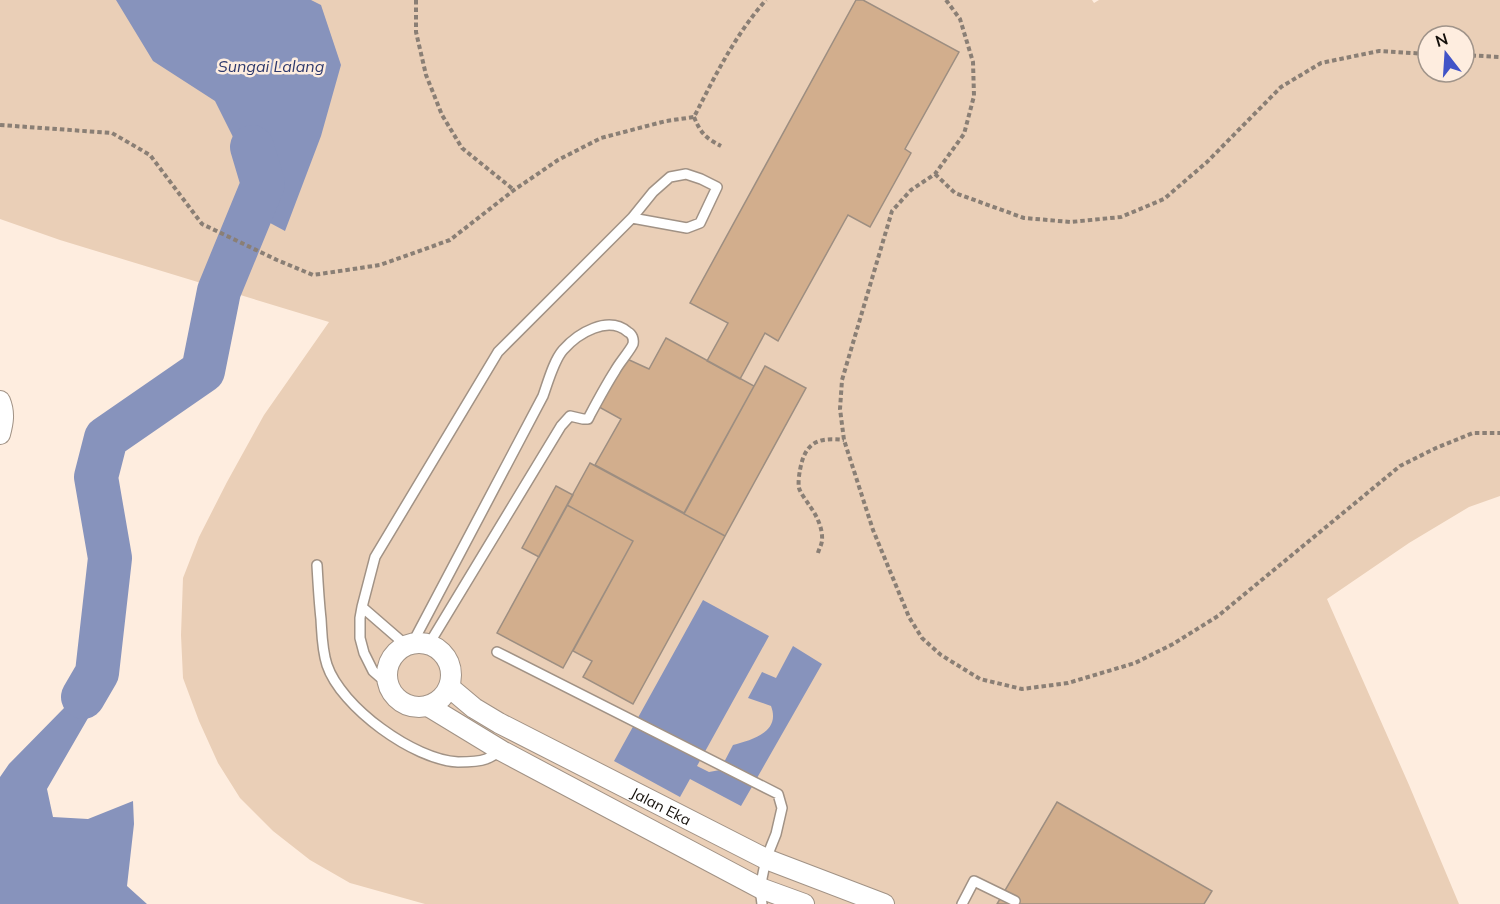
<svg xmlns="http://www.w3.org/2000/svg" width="1500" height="904" font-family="Mulish,sans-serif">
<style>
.green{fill:#eacfb7;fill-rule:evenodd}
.water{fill:#8793bc}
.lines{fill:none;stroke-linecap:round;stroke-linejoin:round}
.river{stroke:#8793bc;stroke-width:44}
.building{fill:#d2ae8d;stroke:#9d8e81;stroke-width:1.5}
.lane-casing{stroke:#a19285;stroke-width:12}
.street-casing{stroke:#a19285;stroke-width:22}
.path{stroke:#8a7f75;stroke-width:4;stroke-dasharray:4.5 3;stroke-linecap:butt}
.lane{stroke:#fff;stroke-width:9}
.street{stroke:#fff;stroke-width:20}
.labels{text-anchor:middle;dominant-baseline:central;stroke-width:5;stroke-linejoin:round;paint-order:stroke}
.street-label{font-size:15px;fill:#140f0a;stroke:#feeddf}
.water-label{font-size:16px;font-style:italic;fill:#2d396d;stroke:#feeddf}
</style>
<rect width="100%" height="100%" fill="#feeddf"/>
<path class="green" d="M 0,0 L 1092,0 L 1094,3 L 1099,0 L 1500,0 L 1500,496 L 1469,507 L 1409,543 L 1327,599 L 1409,785 L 1459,904 L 425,904 L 350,883 L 310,860 L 273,831 L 240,798 L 218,763 L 199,721 L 183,678 L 181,635 L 183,578 L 199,537 L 227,482 L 264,415 L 329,322 L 60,240 L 0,219 ZM 1428,36 L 1464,36 L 1464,72 L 1428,72 Z"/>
<path class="water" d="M 116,0 L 311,0 L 321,5 L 341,65 L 321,136 L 285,231 L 259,217 L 248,167 L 215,101 L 153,61 Z
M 703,600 L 769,636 L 697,766 L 709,772 L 720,770 L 733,745 C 752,740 781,732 771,706 L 748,698 L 762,672 L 776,678 L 793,646 L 822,664 L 741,806 L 690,779 L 680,797 L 614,761 Z
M 101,641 L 106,687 L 47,789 L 53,817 L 88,819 L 133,801 L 134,824 L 127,886 L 147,904 L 0,904 L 0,777 L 9,764 L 64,708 Z"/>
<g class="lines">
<path class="river" d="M 83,697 L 97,673 L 110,558 L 96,477 L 106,438 L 203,371 L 219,291 L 263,184 L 252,147"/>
</g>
<path class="building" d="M 856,0 L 863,0 L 959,52 L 905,149 L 911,153 L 870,227 L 848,215 L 778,341 L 765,333 L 740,379 L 707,361 L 728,323 L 690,303 Z
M 666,338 L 754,386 L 684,513 L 595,465 L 621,419 L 599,407 L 625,358 L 649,369 Z
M 765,366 L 806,388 L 725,536 L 684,514 Z
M 590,463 L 725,536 L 633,704 L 583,677 L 592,661 L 573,651 L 633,541 L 567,505 Z
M 556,486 L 573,495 L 539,557 L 522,548 Z
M 567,505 L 633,541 L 563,668 L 497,633 Z
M 1057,802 L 1212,891 L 1204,904 L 997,904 Z"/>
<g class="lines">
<defs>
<path id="lane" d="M 317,565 C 318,583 319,601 321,619 C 322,635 322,650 327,665 C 341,707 414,760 458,762 C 466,762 478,762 486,759 C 491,757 497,753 502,751
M 362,607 L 407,646
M 412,644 L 543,396 C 548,382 554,360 563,350 C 578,333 608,315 628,332 C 632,334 634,339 633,344 C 630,351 619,363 615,371 C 606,385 598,400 590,415 L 588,419 L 583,419 L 570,416 L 561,426 L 429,644
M 497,652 L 778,794 L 782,808 L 776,834 L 766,859 L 760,888 L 762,904
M 389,685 L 373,671 L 364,653 L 360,638 L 360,618 L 362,607 L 375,557 L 498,352 L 632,218 L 653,192 L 670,177 L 686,174 L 701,179 L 717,187 L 700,223 L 687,228 L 632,218
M 962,904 L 974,881 L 1015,901"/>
<g id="street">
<path d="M 0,401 C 5,413 3,423 0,434"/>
<circle cx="419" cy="675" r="32"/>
<path id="s1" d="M 449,687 L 474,708 L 499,723 L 766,859 L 884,904"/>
<path d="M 428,706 L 502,751 L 760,888 L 804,904"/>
</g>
</defs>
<use href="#lane" class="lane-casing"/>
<use href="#street" class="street-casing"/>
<path class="path" d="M 416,0 L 416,32 L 426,75 L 442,115 L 462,148 L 514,190
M 946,0 L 960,19 L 973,62 L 974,96 L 964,134 L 935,174 L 911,190 L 892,211 L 842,380 L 840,409 L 844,440 L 873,530 L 909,617 L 922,638 L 941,655 L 980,679 L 1022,689 L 1068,683 L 1135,663 L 1173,644 L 1218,616 L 1400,466 L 1436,448 L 1473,433 L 1500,433
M 1464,55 L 1500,57
M 694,117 C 701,134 706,138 721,146
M 0,125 L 112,133 L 150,155 L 202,224 L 277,260 L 313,275 L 380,265 L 450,240 L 514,190 L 558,160 L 601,138 L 666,121 L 694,117 C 715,76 735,35 766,0
M 935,174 L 955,193 L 1024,218 L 1071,222 L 1121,217 L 1164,199 L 1207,162 L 1281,87 L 1321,63 L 1379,51 L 1428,54
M 818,553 C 819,549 822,544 822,540 C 823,528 816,514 809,505 C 806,500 801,494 799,488 C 798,483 799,475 800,470 C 805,442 818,437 844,440"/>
<use href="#lane" class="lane"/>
<use href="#street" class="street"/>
</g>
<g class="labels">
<g class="street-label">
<text stroke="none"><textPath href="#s1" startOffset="244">Jalan Eka</textPath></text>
</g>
<g class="water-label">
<text x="271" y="66">Sungai Lalang</text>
</g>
</g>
<g transform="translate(1446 54) rotate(343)"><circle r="28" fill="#feeddf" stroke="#a0948a" stroke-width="1.5"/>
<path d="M0-4.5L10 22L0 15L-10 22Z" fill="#4153c7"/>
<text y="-9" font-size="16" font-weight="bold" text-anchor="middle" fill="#140f0a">N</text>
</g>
</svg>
